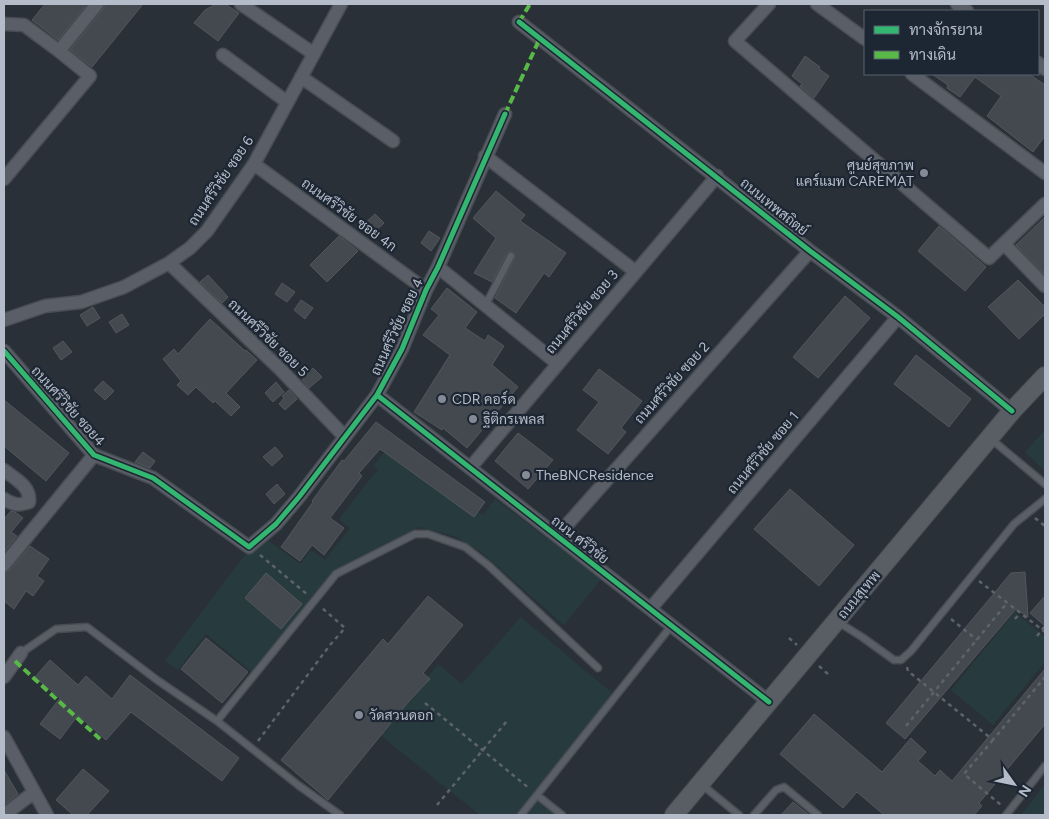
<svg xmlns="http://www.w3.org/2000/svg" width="1049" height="819" font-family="Figtree,Sarabun,sans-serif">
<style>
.green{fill:#273a3e}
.building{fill:#444950;stroke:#52575f}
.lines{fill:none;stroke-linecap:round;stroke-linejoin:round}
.service-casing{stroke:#484c53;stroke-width:9}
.minor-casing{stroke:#484c53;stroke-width:15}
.secondary-casing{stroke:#484c53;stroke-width:20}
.path{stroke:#5d636a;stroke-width:2.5;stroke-dasharray:4 4;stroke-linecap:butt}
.service{stroke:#5a5e66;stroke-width:6}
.minor{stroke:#5a5e66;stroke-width:12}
.secondary{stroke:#595d64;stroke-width:18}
.quiet{stroke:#58b947;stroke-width:4;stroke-dasharray:8 4;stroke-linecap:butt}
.cycleway-casing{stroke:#1d2633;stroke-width:8}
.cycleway{stroke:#33b770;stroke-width:5}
.poi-dot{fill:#848b96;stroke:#1d2633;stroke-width:2}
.labels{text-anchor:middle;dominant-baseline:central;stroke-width:4.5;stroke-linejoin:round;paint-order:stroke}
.poi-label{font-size:14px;fill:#b4bcc9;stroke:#1d2633;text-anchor:start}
.street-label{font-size:14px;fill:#b4bcc9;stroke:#1d2633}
</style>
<rect width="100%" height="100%" fill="#2a3038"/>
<path class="green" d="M 1045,430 L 1045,471 L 1025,452 Z
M 388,448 L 483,515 L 495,499 L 601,579 L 564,625 L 481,552 L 456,537 L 420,527 L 332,573 L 253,673 L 206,634 L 178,670 L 165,661 L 244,556 L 265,538 L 300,564 L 311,550 L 325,560 L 350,528 L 339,519 L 378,469 L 373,466 Z
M 1015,612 L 1045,637 L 1045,662 L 993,725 L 951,690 Z
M 521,617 L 617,697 L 537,795 L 562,815 L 480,815 L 381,736 L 438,664 L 462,684 Z
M 1045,784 L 1045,815 L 1021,815 Z"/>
<path class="building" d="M 45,4 L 87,4 L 58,40 L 32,20 Z
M 105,4 L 143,4 L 92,67 L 70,50 L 103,9 Z
M 216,4 L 225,4 L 239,13 L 218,41 L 194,23 L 205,10 Z
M 805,56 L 820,67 L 819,69 L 829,76 L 814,98 L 800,86 L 802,84 L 792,76 Z
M 932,74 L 1029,74 L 1045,85 L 1045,136 L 1033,152 L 987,116 L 1001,96 L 975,77 L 960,97 L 947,88 L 948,85 Z
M 496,191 L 525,215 L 520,221 L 566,253 L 549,277 L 544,273 L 516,313 L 495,298 L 515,258 L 515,253 L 510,251 L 507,253 L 492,282 L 474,273 L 496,238 L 473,218 Z
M 375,214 L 384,223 L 373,233 L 364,224 Z
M 1045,217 L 1045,275 L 1016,245 Z
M 939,226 L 986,267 L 965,291 L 918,251 Z
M 429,231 L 440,238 L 431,251 L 421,243 Z
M 339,236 L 358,251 L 327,282 L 310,265 Z
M 208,275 L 228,297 L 222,303 L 200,282 Z
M 1018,280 L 1045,307 L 1045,314 L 1019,339 L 988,307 Z
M 282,283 L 295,292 L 287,302 L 275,294 Z
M 447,288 L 477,312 L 465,328 L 485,341 L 488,335 L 504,346 L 492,365 L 518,387 L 467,448 L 443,428 L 442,430 L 414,412 L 450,355 L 423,335 L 439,315 L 431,309 Z
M 845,296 L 870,318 L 818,378 L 793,357 Z
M 301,300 L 313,308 L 305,319 L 294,310 Z
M 93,307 L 100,318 L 87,326 L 80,315 Z
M 122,314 L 129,325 L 116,333 L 109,322 Z
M 210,319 L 245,351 L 246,350 L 257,360 L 226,393 L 240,407 L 231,416 L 215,401 L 213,403 L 196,387 L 188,395 L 177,385 L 181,381 L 163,359 L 174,349 L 178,354 Z
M 63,341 L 72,352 L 61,360 L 53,348 Z
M 916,355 L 971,399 L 949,427 L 894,384 Z
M 313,368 L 322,377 L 309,388 L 302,380 Z
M 599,369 L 642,401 L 621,428 L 626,432 L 608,454 L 577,430 L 599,402 L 583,390 Z
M 103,381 L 114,391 L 105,400 L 94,390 Z
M 276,382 L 284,392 L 273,402 L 265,393 Z
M 289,390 L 297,399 L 285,410 L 279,404 L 284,398 L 282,396 Z
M 4,400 L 69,453 L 46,481 L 4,446 Z
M 376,422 L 485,502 L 474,517 L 380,449 L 359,473 L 362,476 L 330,518 L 344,528 L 324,555 L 312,545 L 300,561 L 281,547 L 313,502 L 312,501 L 342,460 L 344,461 Z
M 518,433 L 553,460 L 528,489 L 495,461 Z
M 275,447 L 283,456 L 272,466 L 263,457 Z
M 143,452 L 155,461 L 150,468 L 135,462 Z
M 277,484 L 285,494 L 274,504 L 266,494 Z
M 790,489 L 854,545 L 819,586 L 754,529 Z
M 11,511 L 15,512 L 23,518 L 11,532 L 17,536 L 4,552 L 4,519 Z
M 30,546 L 49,559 L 37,576 L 44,581 L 33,596 L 26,591 L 14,609 L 4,601 L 4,573 L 10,570 Z
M 1025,572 L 1028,617 L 1016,609 L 905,739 L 886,723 L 1011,573 Z
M 266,573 L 302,604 L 281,629 L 245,598 Z
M 428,596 L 463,625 L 423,673 L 430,679 L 409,701 L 328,800 L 281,760 L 383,639 L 388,644 Z
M 1045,596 L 1045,626 L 1030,613 Z
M 206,638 L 248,672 L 222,703 L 181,669 Z
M 50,660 L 78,685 L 86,676 L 112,699 L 130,675 L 239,758 L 222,781 L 131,712 L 106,740 L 78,715 L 60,739 L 40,724 L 60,698 L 35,677 Z
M 1045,669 L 1045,724 L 979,803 L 982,806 L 974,815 L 884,815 L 857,792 L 843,808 L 780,754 L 814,714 L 882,772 L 911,738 L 926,752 L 918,761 L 935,776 L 940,770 L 952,781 Z
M 83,769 L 109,791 L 87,815 L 73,815 L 56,800 Z
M 4,770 L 18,794 L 4,805 Z
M 793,802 L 809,815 L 781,815 Z"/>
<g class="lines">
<defs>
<path id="service" d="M 485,306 L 511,256
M 991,439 L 1045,484
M 838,622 L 862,637 L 894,660 L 901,660 L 911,651 L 1014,524 L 1045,499
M 21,653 L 56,629 L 87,627 L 157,680 L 217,721 L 298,785 L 340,815
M 217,721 L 336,574 L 415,534 L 428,534 L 465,547 L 488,565 L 598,668
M 701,784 L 739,815
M 537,795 L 672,625
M 521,815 L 537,795 L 562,815
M 754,815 L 776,790 L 784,787 L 818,815
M 1006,815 L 1045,766"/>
<path id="minor" d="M 241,4 L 314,54
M 769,4 L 735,41 L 989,258 L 1045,204
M 817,4 L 865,39
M 957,4 L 967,11
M 519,22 L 810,251 L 898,317 L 1012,411
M 4,24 L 24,25 L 59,51 L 90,76 L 4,179
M 59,51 L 97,4
M 223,55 L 287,102
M 1038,63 L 1045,69
M 912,74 L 1045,173
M 301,77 L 393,141
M 485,156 L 636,272
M 254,164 L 426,290
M 1004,244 L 1045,286
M 169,263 L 281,370 L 345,437
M 438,267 L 558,364
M 4,320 L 45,306 L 81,302 L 124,287 L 169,263 L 190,248 L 207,231 L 254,164 L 341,4
M 4,351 L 94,455 L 153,478 L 249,547 L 276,524 L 299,497 L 377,395 L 402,349 L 426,290 L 438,267 L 505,114
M 377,395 L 769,702
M 470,468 L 717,176
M 4,470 C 15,479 31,486 29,502
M 4,499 C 14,505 18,506 29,502
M 557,536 L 810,251
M 4,565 L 94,455
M 651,608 L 898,317
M 4,677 L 21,653
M 4,737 L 47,815
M 4,815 L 33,793"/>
<path id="secondary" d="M 674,815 L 1012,411 L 1045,376"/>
</defs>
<use href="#service" class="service-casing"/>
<use href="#minor" class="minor-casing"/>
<use href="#secondary" class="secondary-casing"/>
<path class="path" d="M 1035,518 L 1045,526
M 260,555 L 308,595
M 979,581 L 1045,632
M 951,619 L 977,640
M 1015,619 L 1020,613
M 1037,636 L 1045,626
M 789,638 L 797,645
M 819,666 L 829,675
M 907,667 L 908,671 L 993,740 L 1045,677
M 425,703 L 530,789
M 906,726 L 1007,603
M 993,740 L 964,774 L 1001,805
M 258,741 L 330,645 L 345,628 L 321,607
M 437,805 L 507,721"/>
<use href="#service" class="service"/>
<use href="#minor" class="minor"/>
<use href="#secondary" class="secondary"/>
<path class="quiet" d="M 519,22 L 530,4
M 505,114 L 540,38
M 15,661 L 100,739"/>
<defs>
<path id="cycleway" d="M 519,22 L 810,251 L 898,317 L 1012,411
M 4,351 L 94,455 L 153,478 L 249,547 L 276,524 L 299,497 L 377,395 L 402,349 L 426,290 L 438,267 L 505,114
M 377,395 L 769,702"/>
</defs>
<use href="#cycleway" class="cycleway-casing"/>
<use href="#cycleway" class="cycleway"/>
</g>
<g class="poi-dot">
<circle cx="924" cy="173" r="5"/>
<circle cx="442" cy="399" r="5"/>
<circle cx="473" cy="419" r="5"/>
<circle cx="526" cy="475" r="5"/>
<circle cx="359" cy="715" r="5"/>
</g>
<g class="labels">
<g class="poi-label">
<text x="914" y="165" text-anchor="end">ศูนย์สุขภาพ<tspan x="914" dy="16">แคร์แมท CAREMAT</tspan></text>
<text x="452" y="399">CDR คอร์ด</text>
<text x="483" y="419">ฐิติกรเพลส</text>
<text x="536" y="475">TheBNCResidence</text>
<text x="369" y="715">วัดสวนดอก</text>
</g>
<g class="street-label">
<text transform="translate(221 181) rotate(-56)">ถนนศรีวิชัย ซอย 6</text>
<text transform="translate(774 207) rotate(39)">ถนนเทพสถิตย์</text>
<text transform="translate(349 215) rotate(36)">ถนนศรีวิชัย ซอย 4ก</text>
<text transform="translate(582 312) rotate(-50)">ถนนศรีวิชัย ซอย 3</text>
<text transform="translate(397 327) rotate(-65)">ถนนศรีวิชัย ซอย 4</text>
<text transform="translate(268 338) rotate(44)">ถนนศรีวิชัย ซอย 5</text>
<text transform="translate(672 383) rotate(-48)">ถนนศรีวิชัย ซอย 2</text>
<text transform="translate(68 406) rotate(48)">ถนนศรีวิชัย ซอย4</text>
<text transform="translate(763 453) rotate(-50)">ถนนศรีวิชัย ซอย 1</text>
<text transform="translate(580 540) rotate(38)">ถนน ศรีวิชัย</text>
<text transform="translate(859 595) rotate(-50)">ถนนสุเทพ</text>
</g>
</g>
<rect width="1049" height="819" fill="none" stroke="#b4bcc9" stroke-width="10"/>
<rect x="864" y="10" width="175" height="65" fill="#1d2633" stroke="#59626f"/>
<rect x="874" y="26" width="25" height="8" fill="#33b770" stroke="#59626f"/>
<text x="909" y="35" font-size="15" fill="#b4bcc9">ทางจักรยาน</text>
<rect x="874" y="51" width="25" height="8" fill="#58b947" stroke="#59626f"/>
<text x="909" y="60" font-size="15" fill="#b4bcc9">ทางเดิน</text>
<g transform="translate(1014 784) rotate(123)" stroke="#1d2633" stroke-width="4" paint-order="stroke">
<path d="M0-4L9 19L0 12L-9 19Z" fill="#b4bcc9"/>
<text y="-8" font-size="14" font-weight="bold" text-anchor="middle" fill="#b4bcc9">N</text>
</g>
</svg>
